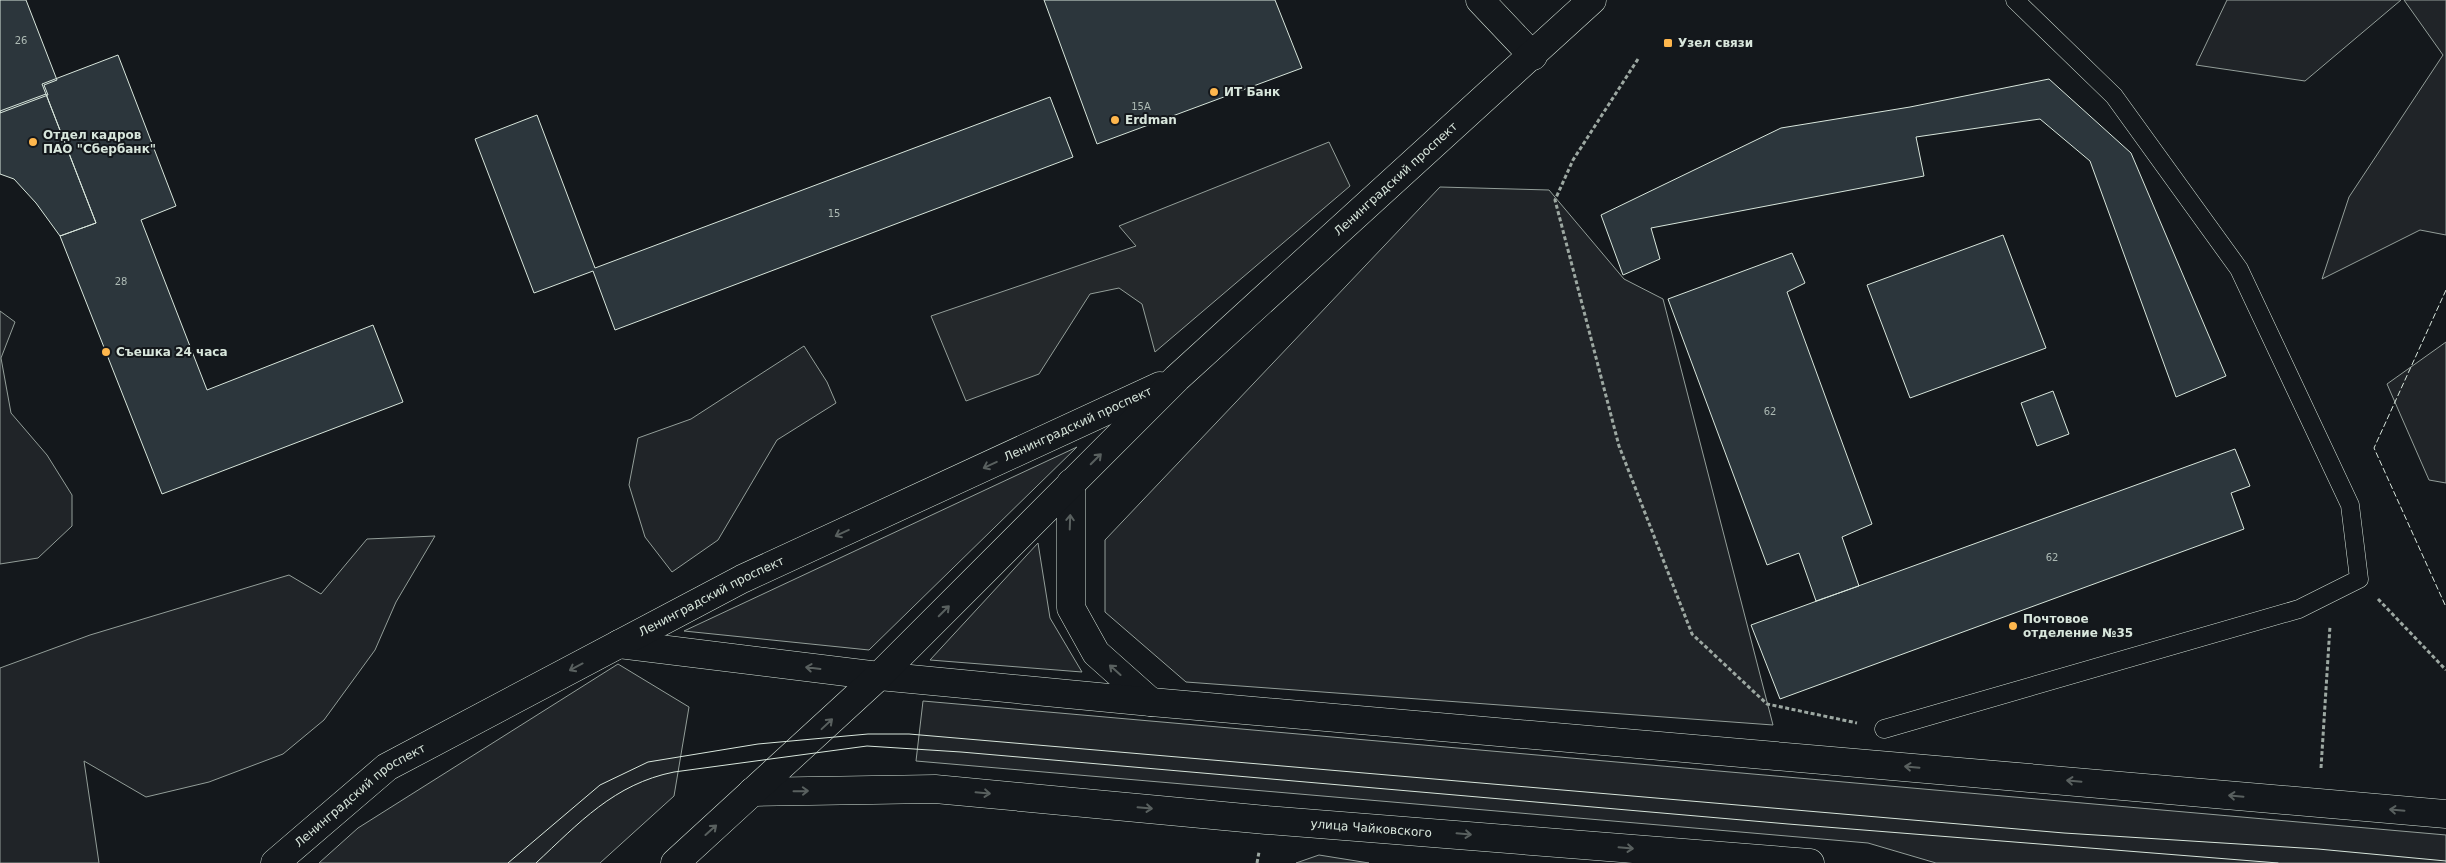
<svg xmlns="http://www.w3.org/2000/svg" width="2446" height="863" font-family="'DejaVu Sans',sans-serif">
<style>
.green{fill:#202428;stroke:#939e99}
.parking{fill:#24282b;stroke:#939e99}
.building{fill:#2c363c;stroke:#d8e6dc}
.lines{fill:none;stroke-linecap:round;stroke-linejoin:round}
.lane-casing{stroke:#d8e6dc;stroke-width:19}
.street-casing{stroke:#d8e6dc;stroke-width:29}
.secondary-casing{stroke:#d8e6dc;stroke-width:29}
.path{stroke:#9da8a2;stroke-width:3;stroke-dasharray:4 2.5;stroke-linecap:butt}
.lane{stroke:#14181c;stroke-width:18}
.street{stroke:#14181c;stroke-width:28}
.secondary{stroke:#14181c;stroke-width:28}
.tram{stroke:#d8e6dc;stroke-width:1}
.fence{stroke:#d8e6dc;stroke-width:1;stroke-dasharray:6 2.5;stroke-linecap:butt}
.oneway{stroke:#59605f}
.poi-dot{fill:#ffb74d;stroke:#14181c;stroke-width:2}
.labels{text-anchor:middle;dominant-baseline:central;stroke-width:4;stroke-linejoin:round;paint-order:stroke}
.number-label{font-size:10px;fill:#adbab4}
.poi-label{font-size:12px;font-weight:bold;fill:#d8e6dc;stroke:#14181c;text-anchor:start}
.street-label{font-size:12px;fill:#d8e6dc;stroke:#14181c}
</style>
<rect width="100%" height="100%" fill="#14181c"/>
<path class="green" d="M 2227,0 L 2401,0 L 2305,81 L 2196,65 Z
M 2404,0 L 2446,0 L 2446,235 L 2420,230 L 2322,279 L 2349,197 L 2443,55 Z
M 1440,187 L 1549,190 L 1624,279 L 1663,299 L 1773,725 L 1186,682 L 1105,612 L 1105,540 Z
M 0,311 L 15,322 L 1,358 L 11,413 L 47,455 L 72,495 L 72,526 L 38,558 L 0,564 Z
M 2446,342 L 2446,483 L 2429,480 L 2387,384 Z
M 804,346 L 827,382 L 836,403 L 777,440 L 718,540 L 672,572 L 645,537 L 629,485 L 638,438 L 691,419 Z
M 1077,447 L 869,650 L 684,631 Z
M 435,536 L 396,602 L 375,650 L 324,720 L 283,754 L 209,782 L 146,797 L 84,761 L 99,863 L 0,863 L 0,668 L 90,635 L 289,575 L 321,594 L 367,539 Z
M 1038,543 L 1050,618 L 1082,672 L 930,660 Z
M 618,664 L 689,707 L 674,796 L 600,863 L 319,863 L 358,828 Z
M 923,701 L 2446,835 L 2446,863 L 1936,863 L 1868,843 L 916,761 Z
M 1319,855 L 1369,863 L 1296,863 Z"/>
<path class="parking" d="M 1329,142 L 1350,186 L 1155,352 L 1142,304 L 1119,288 L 1090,294 L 1039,374 L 966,401 L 931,316 L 1136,246 L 1119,226 Z"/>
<path class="building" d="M 0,0 L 26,0 L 57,80 L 44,85 L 48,95 L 0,113 Z
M 1044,0 L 1275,0 L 1302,68 L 1097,144 Z
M 118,55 L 176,206 L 141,220 L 207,390 L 373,325 L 403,402 L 162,494 L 60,236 L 96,223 L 42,84 Z
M 2049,79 L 2131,153 L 2226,376 L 2176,397 L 2090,161 L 2040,119 L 1916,137 L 1924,176 L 1651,228 L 1660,259 L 1623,275 L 1601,215 L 1781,128 L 1910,107 Z
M 46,94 L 96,223 L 60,236 L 36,203 L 14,179 L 0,174 L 0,111 Z
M 1050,97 L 1073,157 L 615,330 L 593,271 L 534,293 L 475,139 L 537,115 L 595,268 Z
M 2003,235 L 2046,348 L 1910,398 L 1867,285 Z
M 1792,253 L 1805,283 L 1787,292 L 1872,524 L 1842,537 L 1859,586 L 1816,601 L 1799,553 L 1767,565 L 1668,299 Z
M 2053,391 L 2069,434 L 2037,446 L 2021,403 Z
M 2235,449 L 2250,486 L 2231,493 L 2244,529 L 1780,699 L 1751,625 Z"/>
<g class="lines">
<defs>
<path id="lane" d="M 1884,729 L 2299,609 L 2359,579 L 2350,505 L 2239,269 L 2114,96 L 2015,0"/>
<path id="street" d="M 1480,0 L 1533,56
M 1071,483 L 1071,608 L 1096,653 L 1151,702"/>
<g id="secondary">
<path d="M 619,644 L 879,676 L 1151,702 L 2446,814"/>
<path id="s1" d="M 752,792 L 935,789 L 1266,820 L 1810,863"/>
<path id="s2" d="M 275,863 L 387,767 L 742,579 L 1160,386"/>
<path id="s3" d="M 675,863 L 879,676 L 1177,378 L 1592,0"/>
</g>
</defs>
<use href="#lane" class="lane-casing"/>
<use href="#street" class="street-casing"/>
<use href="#secondary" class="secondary-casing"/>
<path class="path" d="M 1638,59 L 1573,160 L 1555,200 L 1619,446 L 1692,634 L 1767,704 L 1857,723
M 2378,599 L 2446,670
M 2321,768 L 2330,626
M 1257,863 L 1259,852"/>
<use href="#lane" class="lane"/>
<use href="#street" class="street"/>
<use href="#secondary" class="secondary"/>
<path class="tram" d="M 508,863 L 600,785 L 648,762 L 758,744 L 868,734 L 909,734 L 2064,833 L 2318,849 L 2446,861
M 536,863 C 579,823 614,784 674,772 L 867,746 L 961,752 L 1788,824 L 2278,863"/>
<path class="fence" d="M 2446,290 L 2374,448 L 2446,607"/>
</g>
<defs><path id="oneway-shaft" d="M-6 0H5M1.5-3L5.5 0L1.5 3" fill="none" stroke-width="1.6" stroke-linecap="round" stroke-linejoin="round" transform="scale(1.25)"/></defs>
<g class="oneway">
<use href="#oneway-shaft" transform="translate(1096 459) rotate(-45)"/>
<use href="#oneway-shaft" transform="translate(990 465) rotate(155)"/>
<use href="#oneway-shaft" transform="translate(1070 522) rotate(-88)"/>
<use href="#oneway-shaft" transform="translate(842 533) rotate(155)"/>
<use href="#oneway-shaft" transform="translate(944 611) rotate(-45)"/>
<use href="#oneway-shaft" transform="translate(576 667) rotate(152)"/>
<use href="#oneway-shaft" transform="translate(813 668) rotate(-173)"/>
<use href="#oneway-shaft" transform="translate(1115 670) rotate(-138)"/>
<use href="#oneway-shaft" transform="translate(827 724) rotate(-43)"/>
<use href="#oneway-shaft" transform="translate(1912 767) rotate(-175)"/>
<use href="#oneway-shaft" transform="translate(2074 781) rotate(-175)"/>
<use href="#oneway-shaft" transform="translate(801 791) rotate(-1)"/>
<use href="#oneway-shaft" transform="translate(983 793) rotate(5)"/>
<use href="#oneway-shaft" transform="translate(2236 796) rotate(-175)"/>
<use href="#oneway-shaft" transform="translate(1145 808) rotate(5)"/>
<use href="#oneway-shaft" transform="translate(2397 810) rotate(-175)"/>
<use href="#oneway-shaft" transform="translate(711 830) rotate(-42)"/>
<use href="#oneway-shaft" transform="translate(1464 834) rotate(5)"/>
<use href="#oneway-shaft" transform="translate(1626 848) rotate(5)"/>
</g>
<g class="poi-dot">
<rect x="1663" y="38" width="10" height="10" rx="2.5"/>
<circle cx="1214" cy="92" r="5"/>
<circle cx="1115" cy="120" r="5"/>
<circle cx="33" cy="142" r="5"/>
<circle cx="106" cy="352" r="5"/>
<circle cx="2013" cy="626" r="5"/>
</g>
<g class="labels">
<g class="number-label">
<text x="21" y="40">26</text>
<text x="1141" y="106">15А</text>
<text x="834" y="213">15</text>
<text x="121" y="281">28</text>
<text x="1770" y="411">62</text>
<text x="2052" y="557">62</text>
</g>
<g class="poi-label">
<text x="1678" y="43">Узел связи</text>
<text x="1224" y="92">ИТ Банк</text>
<text x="1125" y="120">Erdman</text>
<text x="43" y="135">Отдел кадров<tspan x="43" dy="14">ПАО "Сбербанк"</tspan></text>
<text x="116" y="352">Съешка 24 часа</text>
<text x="2023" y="619">Почтовое<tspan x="2023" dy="14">отделение №35</tspan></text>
</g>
<g class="street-label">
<text stroke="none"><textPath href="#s3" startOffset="994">Ленинградский проспект</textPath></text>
<text stroke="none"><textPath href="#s2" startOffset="919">Ленинградский проспект</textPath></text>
<text stroke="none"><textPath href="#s2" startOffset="514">Ленинградский проспект</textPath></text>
<text stroke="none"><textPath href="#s2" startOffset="109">Ленинградский проспект</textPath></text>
<text stroke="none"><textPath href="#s1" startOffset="621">улица Чайковского</textPath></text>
</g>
</g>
</svg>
